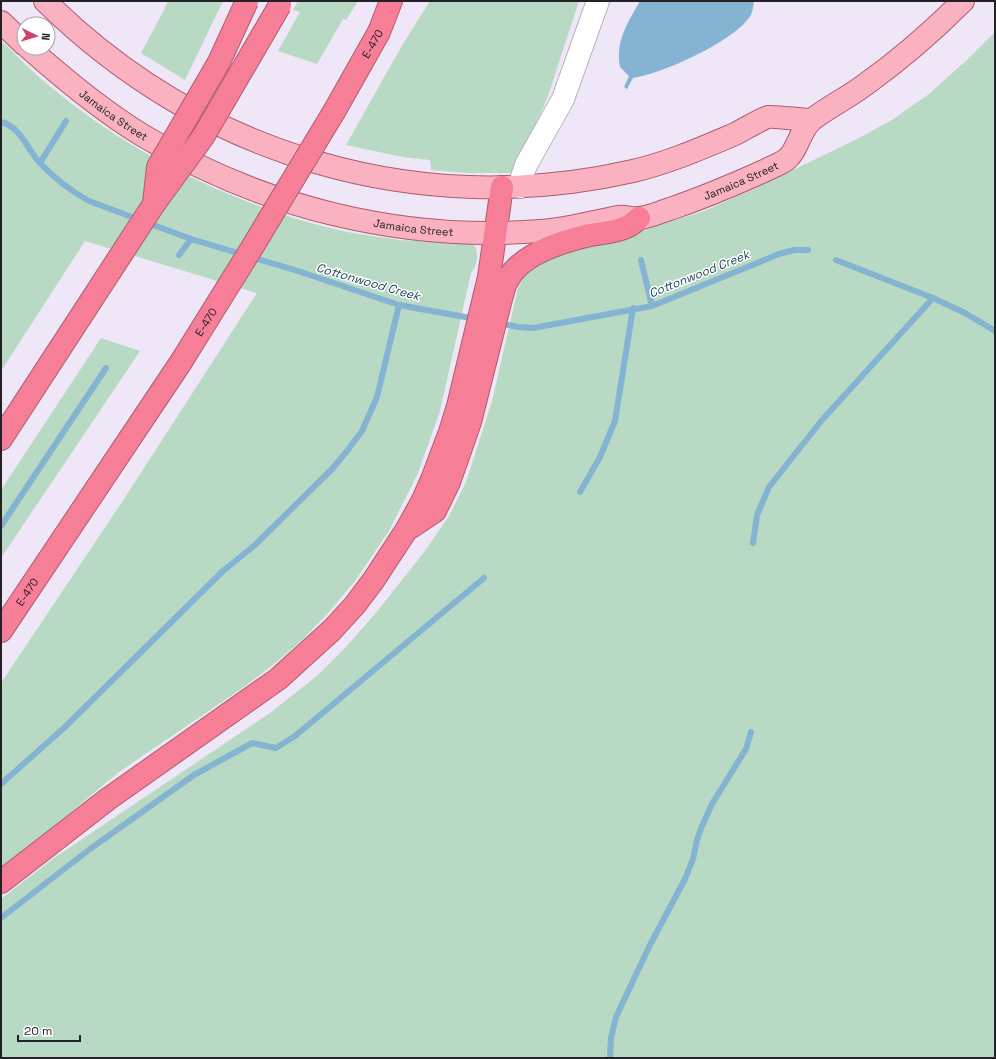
<svg xmlns="http://www.w3.org/2000/svg" width="996" height="1059" font-family="'Space Grotesk',sans-serif">
<style>
.green{fill:#b8d9c3}
.water{fill:#84b4d1}
.lines{fill:none;stroke-linecap:round;stroke-linejoin:round}
.stream{stroke:#84b4d1;stroke-width:6}
.minor-casing{stroke:#b6aebe;stroke-width:24}
.major-casing{stroke:#ac5d6f;stroke-width:24}
.highway-casing{stroke:#ac5d6f;stroke-width:24}
.minor{stroke:#fff;stroke-width:22}
.major{stroke:#fab2c1;stroke-width:22}
.highway{stroke:#f67e97;stroke-width:22}
.highway-bridge-casing{stroke:#ac5d6f;stroke-width:24;stroke-linecap:butt}
.highway-bridge{stroke:#f67e97;stroke-width:22}
.labels{text-anchor:middle;dominant-baseline:central;stroke-width:3;stroke-linejoin:round;paint-order:stroke}
.street-label{font-size:11px;fill:#232026;stroke:#fff}
.water-label{font-size:12px;font-style:italic;fill:#153d53;stroke:#fff}
</style>
<rect width="100%" height="100%" fill="#efe7f7"/>
<path class="green" d="M 168,1 L 223,1 L 185,80 L 141,53 L 164,10 Z
M 298,1 L 358,1 L 346,20 L 343,19 L 317,64 L 278,51 L 300,12 L 293,10 Z
M 430,1 L 579,1 L 548,96 L 532,134 L 512,173 L 468,173 L 431,170 L 430,160 L 403,157 L 346,145 L 400,49 Z
M 995,32 L 995,1058 L 1,1058 L 1,899 L 54,858 L 270,713 L 317,676 L 346,647 L 375,614 L 425,551 L 449,516 L 466,482 L 492,401 L 519,284 L 527,272 L 544,259 L 610,238 L 647,229 L 704,211 L 756,188 L 855,140 L 892,120 L 929,94 L 968,59 Z
M 1,41 C 18,56 34,74 52,88 C 127,150 213,194 307,222 C 329,228 350,233 372,236 C 381,238 390,238 399,240 L 472,244 L 475,246 C 479,255 477,266 471,273 L 440,411 L 418,473 L 389,531 L 355,581 L 329,612 L 303,639 L 273,665 L 241,689 L 119,772 L 52,828 L 1,868 L 1,683 L 124,499 L 257,293 L 85,241 L 1,371 Z
M 101,338 L 140,351 L 1,558 L 1,490 Z"/>
<path class="water" d="M 640,1 L 754,1 C 753,7 753,13 749,18 C 730,43 664,73 633,78 L 627,89 L 624,87 L 629,76 L 620,67 C 615,42 628,22 640,1 Z"/>
<g class="lines">
<path class="stream" d="M 1,122 C 21,127 27,149 40,163 C 54,178 71,191 89,201 L 191,239 L 298,271 L 399,305 L 476,319
M 40,163 L 66,121
M 179,255 L 191,239
M 641,260 L 652,306
M 836,260 L 933,298 L 965,313 L 995,331
M 499,323 L 518,327 L 533,328 L 652,306 L 779,254 L 794,250 L 808,250
M 580,492 L 600,457 L 615,421 L 633,308
M 1,526 L 106,368
M 753,543 L 757,515 L 769,487 L 822,420 L 933,298
M 1,784 L 65,727 L 223,571 L 255,545 L 332,469 L 347,451 L 362,431 L 377,397 L 399,305
M 1,918 L 90,849 L 194,775 L 252,743 L 276,748 L 295,736 L 484,578
M 610,1058 L 611,1038 L 616,1017 L 650,945 L 685,879 L 693,859 L 697,840 L 702,826 L 712,804 L 746,749 L 751,732"/>
<defs>
<path id="minor" d="M 520,187 L 522,177 L 526,165 L 563,99 L 598,1"/>
<g id="major">
<path d="M 45,1 C 202,156 418,220 633,171 C 668,163 702,148 735,134 C 743,130 761,119 768,117 C 775,116 801,120 810,120"/>
<path d="M 1,22 L 24,44"/>
<path id="s1" d="M 29,48 C 65,80 101,110 142,135 C 260,207 402,242 540,231 C 567,229 592,222 618,217 C 626,216 632,219 639,218 C 650,217 660,212 670,209 C 702,198 733,185 764,171 C 771,167 781,164 787,159 C 798,150 801,127 813,119 C 830,106 849,97 866,84 C 901,59 933,31 963,1"/>
</g>
<g id="highway">
<path id="s2" d="M 335,110 L 379,32 L 391,1"/>
<path d="M 1,439 L 154,204"/>
<path d="M 411,527 L 435,511 L 449,482 L 470,422 L 501,299 C 503,293 504,286 507,281 C 520,254 564,241 590,235 C 601,233 617,232 626,227 C 631,226 635,221 639,218"/>
<path id="s3" d="M 1,631 L 181,362"/>
<path d="M 1,882 L 108,799 L 278,679 L 332,630 L 354,606 L 373,581 L 407,529 L 423,500 L 433,477 L 450,432 L 458,406 L 489,277 L 502,187"/>
</g>
</defs>
<use href="#minor" class="minor-casing"/>
<use href="#major" class="major-casing"/>
<use href="#highway" class="highway-casing"/>
<use href="#minor" class="minor"/>
<use href="#major" class="major"/>
<use href="#highway" class="highway"/>
<defs>
<g id="highway-bridge">
<path d="M 154,203 L 158,167 L 219,62 L 247,1"/>
<path d="M 154,204 L 203,137 L 280,5"/>
<path id="s4" d="M 181,362 L 250,251 L 335,110"/>
</g>
</defs>
<use href="#highway-bridge" class="highway-bridge-casing"/>
<use href="#highway-bridge" class="highway-bridge"/>
</g>
<g class="labels">
<g class="street-label">
<text stroke="none"><textPath href="#s2" startOffset="76">E-470</textPath></text>
<text stroke="none"><textPath href="#s1" startOffset="108">Jamaica Street</textPath></text>
<text stroke="none"><textPath href="#s1" startOffset="768">Jamaica Street</textPath></text>
<text stroke="none"><textPath href="#s1" startOffset="432">Jamaica Street</textPath></text>
<text stroke="none"><textPath href="#s4" startOffset="47">E-470</textPath></text>
<text stroke="none"><textPath href="#s3" startOffset="47">E-470</textPath></text>
</g>
<g class="water-label">
<text transform="translate(699 274) rotate(-22)">Cottonwood Creek</text>
<text transform="translate(368 282) rotate(16)">Cottonwood Creek</text>
</g>
</g>
<rect width="996" height="1059" fill="none" stroke="#232026" stroke-width="4"/>
<g transform="translate(36 36) rotate(95)"><circle r="19" fill="#ffffff" stroke="#a7a6a8"/>
<path d="M0-3L7 15L0 10L-7 15Z" fill="#d0416a"/>
<text y="-6" font-size="11" font-weight="bold" text-anchor="middle" fill="#232026">N</text>
</g>
<path d="M18 1035v6h62v-6" fill="none" stroke="#232026" stroke-width="2"/>
<text x="24" y="1035" font-size="12" fill="#232026" stroke="#ffffff" stroke-width="3" paint-order="stroke">20 m</text>
</svg>
